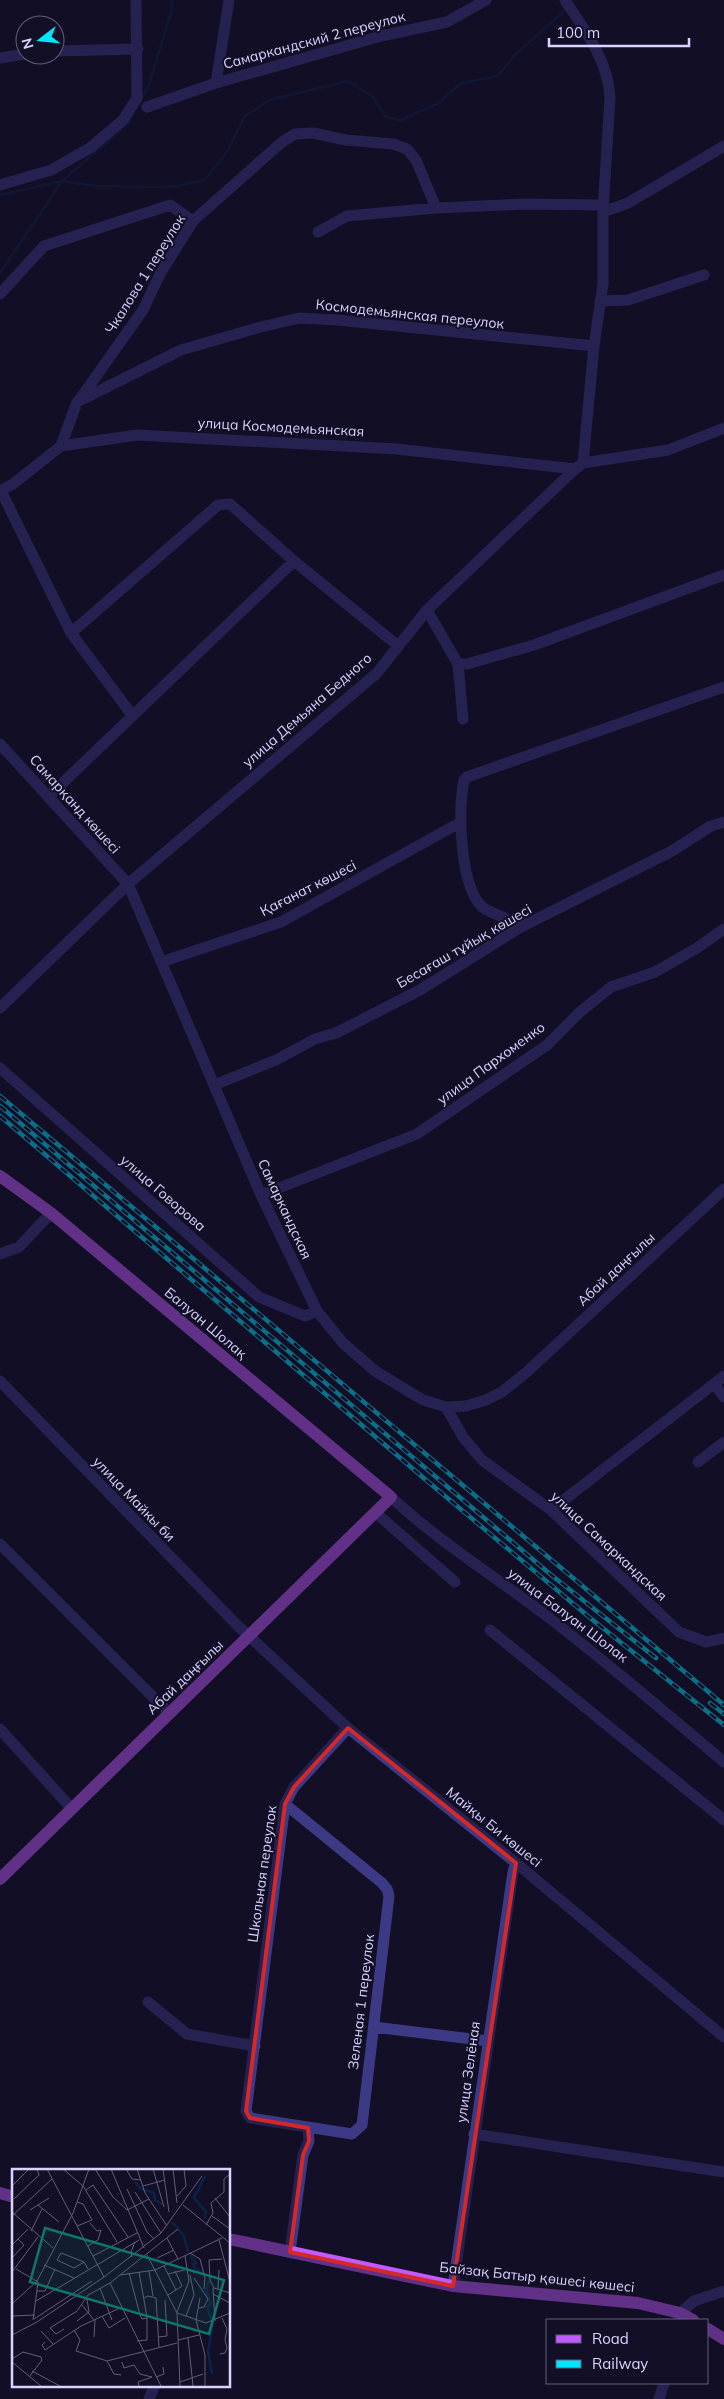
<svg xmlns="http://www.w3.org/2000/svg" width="724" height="2399" font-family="Mulish,sans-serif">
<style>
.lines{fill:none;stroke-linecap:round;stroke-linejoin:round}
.stream{stroke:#0c2248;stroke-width:2.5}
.minor{stroke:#3d3a85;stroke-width:11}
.major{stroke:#c25bff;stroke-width:12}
.rail-casing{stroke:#00e5ff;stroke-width:4.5}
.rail{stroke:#130f26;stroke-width:2.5;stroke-dasharray:8;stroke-linecap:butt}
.marked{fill:none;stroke:#d62828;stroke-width:4;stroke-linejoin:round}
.labels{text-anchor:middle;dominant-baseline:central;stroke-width:4;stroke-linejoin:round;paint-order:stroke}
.street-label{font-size:14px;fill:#d9d4ff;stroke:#130f26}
.inset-river{fill:none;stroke:#0c2248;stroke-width:2.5}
.inset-road{fill:none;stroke:#625e7d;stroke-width:1}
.view{fill:#0f766e;fill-opacity:0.15;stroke:#0f766e;stroke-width:2.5}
.inset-edge{fill:none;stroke:#d9d4ff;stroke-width:2.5}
</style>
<rect width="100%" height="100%" fill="#130f26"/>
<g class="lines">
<path class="stream" d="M 142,98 L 149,85 L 171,12 L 172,0
M 0,195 L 62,181 L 96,186 L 153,187 L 178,186 L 205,180 L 228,150 L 245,116 L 269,100 L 348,81 L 372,96 L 386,117 L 401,120 L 439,103 L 461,83 L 498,76 L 513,57 L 567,8
M 0,273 L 62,181 L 129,123 L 133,114"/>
<path class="minor" d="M 565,0 C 585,31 608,60 610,97 L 603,212 L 603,284 L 594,346 L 583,463
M 55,51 L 138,49
M 0,58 L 25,54
M 216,83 L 229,0
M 147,107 L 216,83 L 381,36 L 447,22 L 486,0
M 0,185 L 51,170 L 90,148 L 123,120 L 137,98 L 136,0
M 603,212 L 628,203 L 724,146
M 318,232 L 347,216 L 436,208 L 524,204 L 604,205
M 0,294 L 44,246 L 170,205 L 193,221
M 600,301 L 628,300 L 704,275
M 80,399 L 143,310 L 160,274 L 193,221 L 282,142 L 295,134 L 313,133 L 346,140 L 393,144 L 407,149 L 416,160 L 436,208
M 61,446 L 77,402 L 181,350 L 257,328 L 299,318 L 338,320 L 594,346
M 0,491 L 13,484 L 61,446 L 137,435 L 397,449 L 575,469
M 1,491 L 71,633 L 132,715
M 427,610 L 458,664 L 463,719
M 71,633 L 218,505 L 230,504 L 294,561 L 397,645
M 458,664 L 467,664 L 534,645 L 724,575
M 0,744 L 128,884 L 261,1195 L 317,1311 L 343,1343 L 375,1371 L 423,1400 L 446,1407 L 466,1406 L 486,1400 L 502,1392 L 528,1371 L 724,1189
M 48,797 L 294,561
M 519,928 C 514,924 509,920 503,917 C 493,912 485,912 478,902 C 460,877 458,810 464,780 L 467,777 L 724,687
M 161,962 L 281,922 L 461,822
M 0,1008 L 128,884 L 377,673 L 427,610 L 575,469 L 583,463 L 668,450 L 724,428
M 0,1068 L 259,1297 L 305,1316 L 317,1311
M 214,1085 L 276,1060 L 315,1039 L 336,1033 L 420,990 L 519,928 L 672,851 L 711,826 L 724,822
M 261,1195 L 417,1134 L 547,1045 L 580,1012 L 611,987 L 655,972 L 697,948 L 724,929
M 0,1254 L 19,1247 L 51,1213
M 0,1381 L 236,1624 L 348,1728 L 516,1863 L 724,2037
M 714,1384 L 724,1397
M 446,1407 L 463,1437 L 482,1460 L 551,1510 L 679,1632 L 706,1642 L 724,1638
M 698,1462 L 724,1442
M 391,1497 C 439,1542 496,1577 548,1617 C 608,1663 666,1713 724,1762
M 551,1510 L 724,1376
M 376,1513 L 455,1582
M 0,1544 L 169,1713
M 490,1630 L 724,1820
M 0,1729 L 72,1809
M 285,1804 L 382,1883 L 387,1889 L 389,1896 L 362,2125 L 352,2134 L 250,2118 L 246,2111 L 285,1804 L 294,1787 L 348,1728
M 148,2002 L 187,2034 L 255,2046
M 374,2027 L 488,2041
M 474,2134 L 724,2172
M 290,2252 L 303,2155 L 309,2141 L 308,2128
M 453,2286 L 513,1872 L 516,1863
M 679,2320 L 680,2313 L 694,2301 L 724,2291
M 149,2399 L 155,2385
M 659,2399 L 664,2383"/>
<path class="major" d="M 0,1176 L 51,1213 L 391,1497 L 0,1879
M 0,2193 L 14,2197
M 229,2239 L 453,2286 L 638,2303 L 680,2313 L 693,2320
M 708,2329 L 724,2339"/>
<defs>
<path id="rail" d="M 0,1096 L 724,1705
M 0,1106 L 550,1574 L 656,1658
M 0,1116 L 426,1480 L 589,1617 L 724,1725
M 710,1703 L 724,1714"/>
</defs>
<use href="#rail" class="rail-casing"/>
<use href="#rail" class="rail"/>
</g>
<path d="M0 0H724V2399H0ZM 348,1728 L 516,1863 L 453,2286 L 290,2252 L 303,2155 L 309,2141 L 308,2128 L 250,2118 L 246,2111 L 285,1804 L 294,1787 Z" fill="#130f26" fill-opacity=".55" fill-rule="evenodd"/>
<path class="marked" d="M 348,1728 L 516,1863 L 453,2286 L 290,2252 L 303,2155 L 309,2141 L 308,2128 L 250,2118 L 246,2111 L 285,1804 L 294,1787 Z"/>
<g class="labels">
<g class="street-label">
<text transform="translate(314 40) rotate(-15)">Самаркандский 2 переулок</text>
<text transform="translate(145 274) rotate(-58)">Чкалова 1 переулок</text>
<text transform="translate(410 314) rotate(6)">Космодемьянская переулок</text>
<text transform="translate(281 427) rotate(3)">улица Космодемьянская</text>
<text transform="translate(307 710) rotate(-41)">улица Демьяна Бедного</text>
<text transform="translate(75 804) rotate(48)">Самарқанд көшесі</text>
<text transform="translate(308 888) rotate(-27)">Қағанат көшесі</text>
<text transform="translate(464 946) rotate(-30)">Бесағаш тұйық көшесі</text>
<text transform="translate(491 1063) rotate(-36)">улица Пархоменко</text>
<text transform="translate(163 1193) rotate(41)">улица Говорова</text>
<text transform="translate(285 1209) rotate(65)">Самаркандская</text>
<text transform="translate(616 1269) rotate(-43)">Абай даңғылы</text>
<text transform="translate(206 1323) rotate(40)">Балуан Шолақ</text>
<text transform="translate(134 1499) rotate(46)">улица Майкы би</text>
<text transform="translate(609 1546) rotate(43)">улица Самаркандская</text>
<text transform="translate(568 1615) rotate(37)">улица Балуан Шолак</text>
<text transform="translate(185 1677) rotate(-44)">Абай даңғылы</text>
<text transform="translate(494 1827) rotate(39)">Майқы Би көшесі</text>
<text transform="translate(262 1874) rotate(-82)">Школьная переулок</text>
<text transform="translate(361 2002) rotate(-83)">Зеленая 1 переулок</text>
<text transform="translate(468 2072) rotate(-82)">улица Зелёная</text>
<text transform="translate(537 2277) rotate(6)">Байзақ Батыр қөшесі көшесі</text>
</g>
</g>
<g transform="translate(12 2169)">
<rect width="218" height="218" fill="#130f26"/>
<path class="inset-river" d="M 193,7 L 182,29 L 194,43 L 193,50M 122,12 L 129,20 L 142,24 L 143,31 L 150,35M 160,53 L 172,67 L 176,83M 178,86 L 184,94 L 181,95 L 183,99 L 190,103M 197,111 L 194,122 L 199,135 L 195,138 L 201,155 L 196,182 L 200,205"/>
<path class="inset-road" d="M 35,0 L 92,108 L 149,64 L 190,7M 51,0 L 71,17 L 105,73M 83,0 L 101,28 L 115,41 L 137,30M 99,0 L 132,79M 114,0 L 120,10 L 129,11M 125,0 L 133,24 L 155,57M 141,0 L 152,38M 151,0 L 157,43M 161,0 L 165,34M 0,17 L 17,0M 131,17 L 153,11M 115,20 L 135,63 L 142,70M 74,21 L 81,16 L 116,68M 123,23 L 149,64M 165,27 L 174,17 L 172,0M 203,29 L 218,48M 2,30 L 27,6 L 25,0M 26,36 L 47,53M 171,36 L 218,74M 18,41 L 37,29M 0,43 L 41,79M 0,47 L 40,10M 200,47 L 218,60M 194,56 L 201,44 L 199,34 L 212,23 L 212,10 L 218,5M 65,57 L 80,51 L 71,35 L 65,33M 19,62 L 30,40M 155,69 L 166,90M 207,71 L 218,113M 0,76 L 16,60M 76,77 L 86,71 L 89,61 L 85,62 L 78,54M 178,84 L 188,90 L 193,109 L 192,120M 135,86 L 165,144 L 168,217M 81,87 L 125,64M 120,88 L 119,83 L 123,73M 0,89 L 12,76 L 6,70M 145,89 L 162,81M 210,90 L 197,91 L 198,111 L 202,119 L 218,124M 72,93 L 62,99 L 45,91 L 49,84 L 72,93 L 76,100M 32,96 L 62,109M 152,97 L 164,121M 4,100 L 26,113 L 21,151M 137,102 L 141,127M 0,103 L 26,68M 117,104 L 128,146 L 130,150 L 135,149M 156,105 L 176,100M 108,106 L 166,60M 182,109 L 196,130 L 192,138 L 187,139M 88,119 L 100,151M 201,119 L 203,152M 206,120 L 207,101M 25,122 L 33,122 L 43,100M 201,125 L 218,134M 156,126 L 170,117 L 163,102M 132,129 L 136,127 L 144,129 L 147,178M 24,132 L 127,71M 0,135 L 25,112 L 61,44 L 77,0M 70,136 L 82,151M 165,143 L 177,112 L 173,87M 165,144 L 194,154 L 218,144M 0,147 L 23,146M 90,147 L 97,159 L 113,149M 174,147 L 182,126 L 178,106M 22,150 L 80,112M 184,151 L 193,186 L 193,217M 184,151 L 188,129M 65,152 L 77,143 L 75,130M 52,160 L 44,165 L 38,159 L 65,142 L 76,126 L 98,114M 62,161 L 68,171 L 64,182 L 95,192 L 102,205 L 109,206M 29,162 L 41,175M 0,166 L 25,153 L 92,108M 82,168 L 83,151M 146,168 L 155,167 L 153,131M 176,169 L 181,217M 166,171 L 187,166M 125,172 L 135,171 L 135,148 L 127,103M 33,173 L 30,176 L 33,181 L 69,157 L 108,139M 208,185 L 213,184 L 215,179 L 213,171 L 215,160 L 210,149M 0,190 L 11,183 L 29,188 L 30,191 L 17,208M 95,192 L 165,174M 0,193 L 29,217M 110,193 L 112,199 L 122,196 L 128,205 L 140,208M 20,202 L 48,217M 144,208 L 152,205 L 151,198M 168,213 L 191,205M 127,217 L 126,213 L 140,208M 149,217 L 98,114 L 108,106 L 143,101 L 210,69"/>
<path class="view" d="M 33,59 L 212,111 L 197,165 L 18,113 Z"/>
<rect width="218" height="218" class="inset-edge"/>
</g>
<rect x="546" y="2319" width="162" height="65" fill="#130f26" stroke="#625e7d"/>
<rect x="556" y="2335" width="25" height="8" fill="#c25bff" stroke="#625e7d"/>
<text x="592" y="2344" font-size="15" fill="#d9d4ff">Road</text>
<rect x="556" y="2360" width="25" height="8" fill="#00e5ff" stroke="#625e7d"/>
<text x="592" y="2369" font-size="15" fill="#d9d4ff">Railway</text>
<g transform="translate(40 40) rotate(254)"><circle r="24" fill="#130f26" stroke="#625e7d"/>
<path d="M0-4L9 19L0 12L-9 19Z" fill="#00e5ff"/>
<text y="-8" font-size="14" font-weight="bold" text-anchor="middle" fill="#d9d4ff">N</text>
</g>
<path d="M549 38v8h140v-8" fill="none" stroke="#d9d4ff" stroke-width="2.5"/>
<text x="556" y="38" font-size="15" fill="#d9d4ff" stroke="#130f26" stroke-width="4" paint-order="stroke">100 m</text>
</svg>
